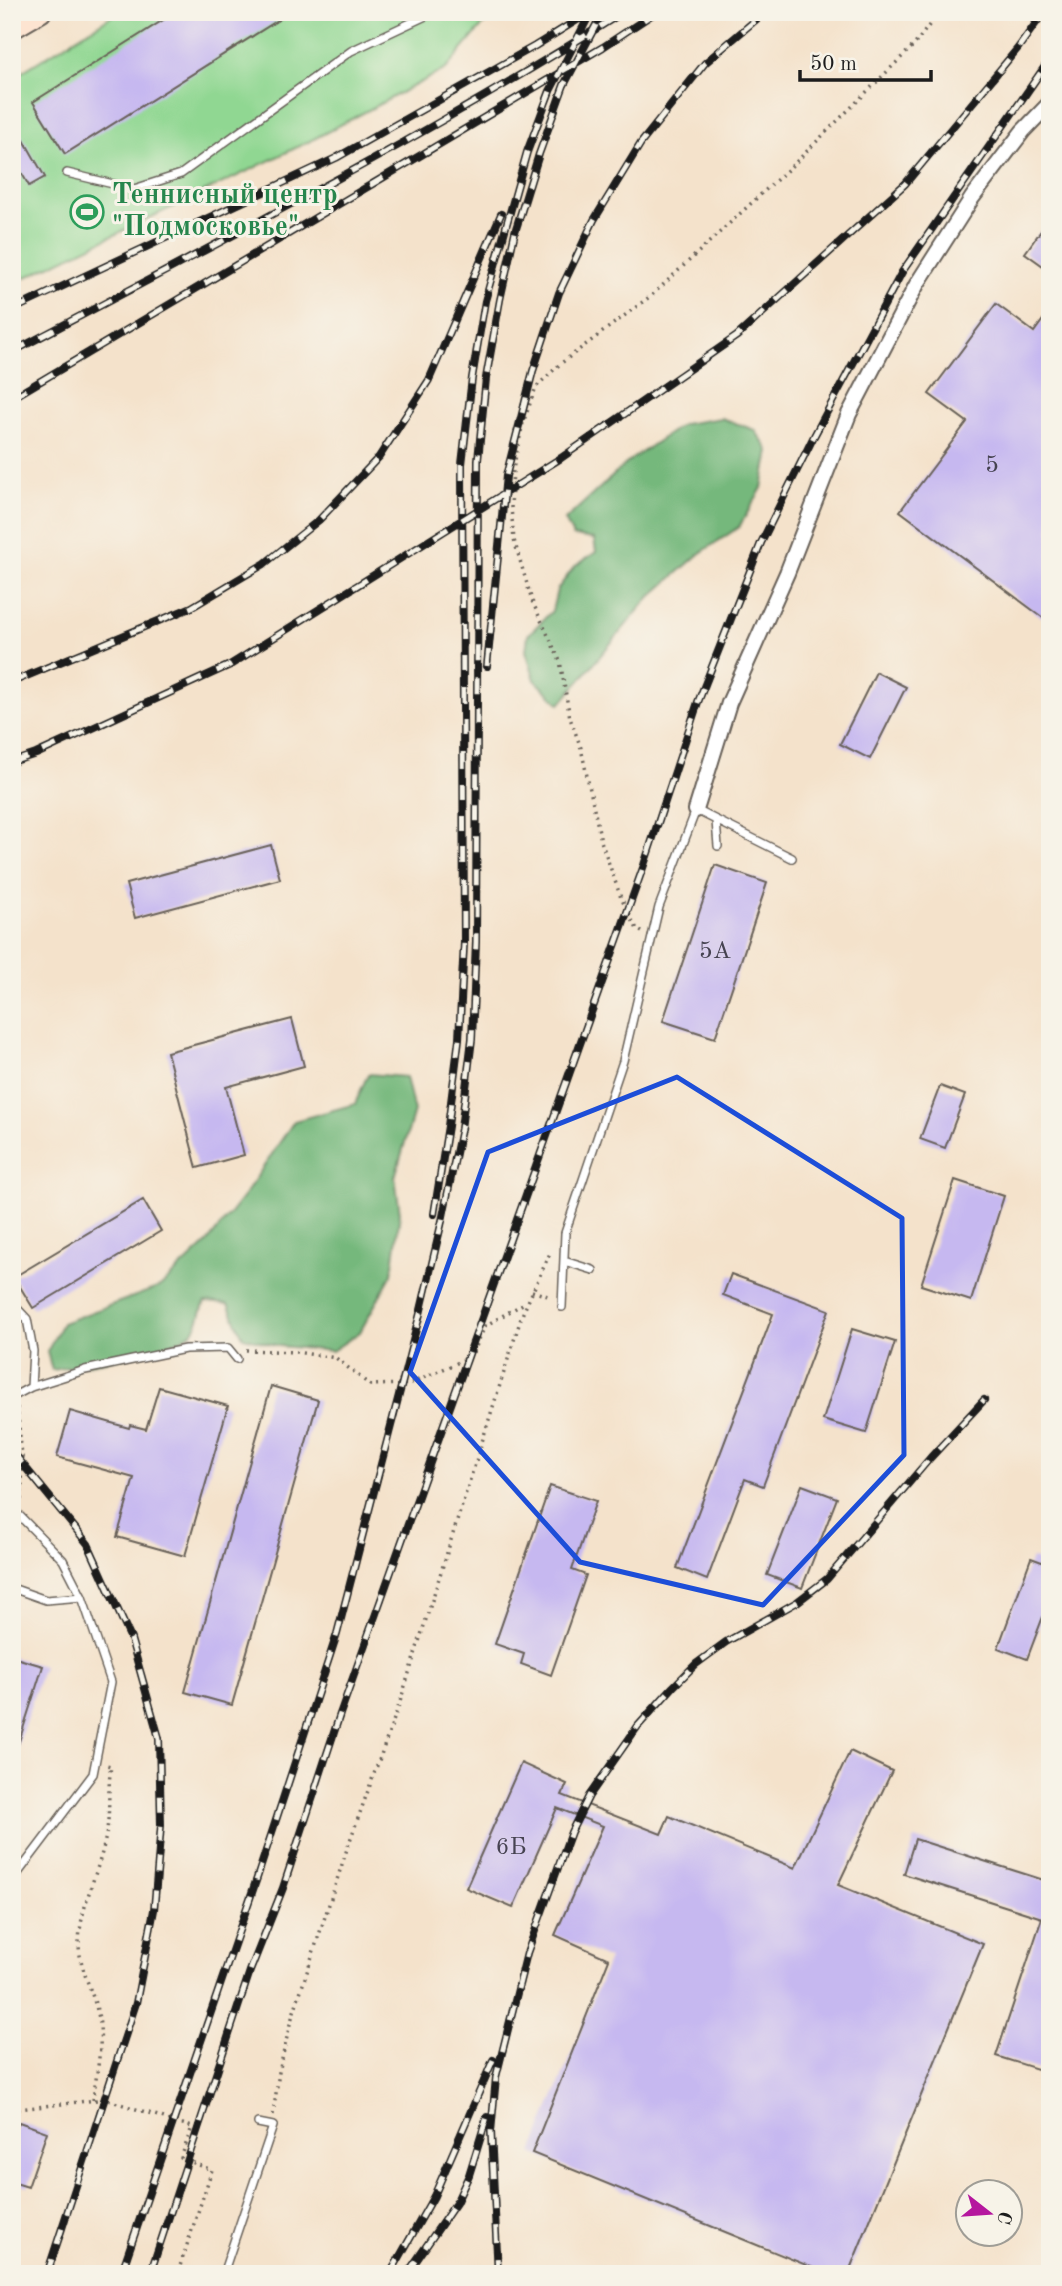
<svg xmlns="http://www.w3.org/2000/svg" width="1062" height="2286" font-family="'Old Standard TT',serif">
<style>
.green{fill:#90d792;stroke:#567a57;stroke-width:2}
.forest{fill:#74b87c;stroke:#486a4c;stroke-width:2}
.building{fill:#c6b8f0}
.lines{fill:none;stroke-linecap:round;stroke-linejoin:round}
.service-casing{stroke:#686159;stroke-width:10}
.minor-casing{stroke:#686159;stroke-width:18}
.secondary-casing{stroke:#686159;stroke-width:23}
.path{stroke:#686159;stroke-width:3.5;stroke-dasharray:2 5;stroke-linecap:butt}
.service{stroke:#fff;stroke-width:7}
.minor{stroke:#fff;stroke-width:14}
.secondary{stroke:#fde4d1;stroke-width:19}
.rail-casing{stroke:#1c1c1c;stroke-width:8}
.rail{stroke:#f7f3e8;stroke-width:5;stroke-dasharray:16;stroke-linecap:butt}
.marked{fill:none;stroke:#1d4ed8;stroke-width:5;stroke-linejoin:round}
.labels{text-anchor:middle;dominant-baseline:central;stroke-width:6;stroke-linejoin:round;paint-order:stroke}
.number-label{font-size:24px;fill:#464351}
.leisure-label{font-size:28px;font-weight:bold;fill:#27864d;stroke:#f7f3e8;text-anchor:start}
</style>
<rect width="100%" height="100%" fill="#f7f3e8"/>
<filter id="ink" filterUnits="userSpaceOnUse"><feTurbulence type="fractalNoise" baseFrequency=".0143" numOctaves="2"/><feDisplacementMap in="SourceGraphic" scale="14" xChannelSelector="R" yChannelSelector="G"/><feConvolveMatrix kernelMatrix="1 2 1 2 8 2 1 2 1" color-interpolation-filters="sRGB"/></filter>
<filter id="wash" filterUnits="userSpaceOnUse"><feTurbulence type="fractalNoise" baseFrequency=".00686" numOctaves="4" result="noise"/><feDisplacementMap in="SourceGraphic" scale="28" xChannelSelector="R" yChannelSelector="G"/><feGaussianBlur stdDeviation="1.57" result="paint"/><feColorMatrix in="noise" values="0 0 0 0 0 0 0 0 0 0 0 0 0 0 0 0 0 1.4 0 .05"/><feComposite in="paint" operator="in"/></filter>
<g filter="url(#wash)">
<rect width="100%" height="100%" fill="#f4e2cb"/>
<path class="green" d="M 118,12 L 494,12 L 446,69 L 310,141 L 12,284 L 12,78 Z"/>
<path class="forest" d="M 721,418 L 755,430 L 769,451 L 762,488 L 739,527 L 699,554 L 647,600 L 560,704 L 535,680 L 526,651 L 528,635 L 552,611 L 557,590 L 574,567 L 596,552 L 594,539 L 573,536 L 565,520 L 629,461 L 683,424 Z
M 368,1074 L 406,1077 L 414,1111 L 395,1177 L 400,1213 L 392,1274 L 360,1332 L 332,1351 L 279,1346 L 243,1337 L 228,1304 L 205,1302 C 201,1310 199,1325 193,1331 C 170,1354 85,1364 52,1370 L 47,1352 L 62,1323 L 160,1287 L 207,1243 L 246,1193 L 294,1121 L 355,1104 Z"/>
<g id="blocks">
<path class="building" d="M 176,12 L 291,12 L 65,154 L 33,102 Z
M 12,119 L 45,177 L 29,186 L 12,156 Z
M 1050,218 L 1050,271 L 1025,253 Z
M 996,304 L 1034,332 L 1050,310 L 1050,623 L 900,511 L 967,422 L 929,394 Z
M 876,672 L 906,687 L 870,759 L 840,744 Z
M 271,845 L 280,879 L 135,918 L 126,884 Z
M 715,865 L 767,883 L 715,1038 L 663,1021 Z
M 292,1019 L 304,1066 L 226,1087 L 244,1155 L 197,1168 L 167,1052 Z
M 940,1086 L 965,1095 L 945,1148 L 920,1139 Z
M 955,1180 L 1004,1196 L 971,1301 L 921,1285 Z
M 143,1200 L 161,1231 L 33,1308 L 14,1277 Z
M 731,1274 L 829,1310 L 763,1486 L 745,1479 L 707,1580 L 677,1568 L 773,1314 L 723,1295 Z
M 852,1329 L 895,1342 L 866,1433 L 823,1420 Z
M 271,1386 L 318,1400 L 232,1705 L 185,1692 Z
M 159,1387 L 228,1406 L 185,1556 L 117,1537 L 134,1478 L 57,1457 L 70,1411 L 129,1428 L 130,1425 L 146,1429 Z
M 802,1485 L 837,1498 L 802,1588 L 767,1575 Z
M 550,1486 L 596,1501 L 572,1570 L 586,1575 L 551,1675 L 521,1664 L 524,1654 L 495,1644 Z
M 1031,1558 L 1050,1565 L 1050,1598 L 1027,1659 L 998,1648 Z
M 12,1657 L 43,1666 L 15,1754 L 12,1754 Z
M 850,1751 L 892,1771 L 838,1885 L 983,1944 L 848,2274 L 828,2274 L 532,2153 L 609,1959 L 555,1935 L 603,1826 L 557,1808 L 513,1908 L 466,1888 L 521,1763 L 567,1784 L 562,1795 L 661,1834 L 669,1816 L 795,1868 Z
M 915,1839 L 1050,1882 L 1050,2073 L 996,2056 L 1042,1918 L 904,1874 Z
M 19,2122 L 47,2132 L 28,2187 L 12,2182 L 12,2140 Z"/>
</g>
</g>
<g filter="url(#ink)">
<use href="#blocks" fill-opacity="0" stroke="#686159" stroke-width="2"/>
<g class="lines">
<defs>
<path id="service" d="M 67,173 L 134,189 L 181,174 L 351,51 L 434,12
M 716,821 L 718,846
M 564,1261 L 593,1270
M 12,1303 L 27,1319 L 33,1351 L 31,1387
M 562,1307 L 565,1233 L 623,1061 L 659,907 L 696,810 L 792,858
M 12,1395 L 16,1395 L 31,1387 L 85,1370 L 185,1349 L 228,1348 L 237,1359
M 12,1508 L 63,1560 L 82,1597 L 111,1682 L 93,1774 L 12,1881
M 12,1588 L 46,1600 L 82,1597
M 223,2274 L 273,2126 L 258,2123"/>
<path id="minor" d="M 696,810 L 729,703 L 787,573 L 849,414 L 917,284 L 972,198 L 1023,131 L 1050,103"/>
<path id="secondary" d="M 12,29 L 41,12"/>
</defs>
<use href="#service" class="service-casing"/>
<use href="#minor" class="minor-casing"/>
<use href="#secondary" class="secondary-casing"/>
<path class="path" d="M 642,932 L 637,929 L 621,898 L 601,841 L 581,748 L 570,718 L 560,661 L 532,601 L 514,540 L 511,508 L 513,469 L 523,423 L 536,387 L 560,364 L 652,295 L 798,160 L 915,44 L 939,12
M 532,1291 L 551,1297
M 246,1350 L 296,1352 L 336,1358 L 370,1385 L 409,1384 L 466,1359 L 474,1351 L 485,1326 L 526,1302
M 17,1407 L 23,1465 L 21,1500
M 93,2100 C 96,2076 102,2050 100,2025 C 97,1998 79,1971 79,1943 C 80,1907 98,1874 105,1840 C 111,1815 107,1791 111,1766 L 107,1765
M 12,2106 L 19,2109 L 105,2099 L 192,2127 L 181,2158 L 212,2170 L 179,2269 L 198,2274
M 273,2115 L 279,2072 L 290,2024 L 348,1846 L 399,1705 L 522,1315 L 551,1251
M 12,2128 L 19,2109"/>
<use href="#service" class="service"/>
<use href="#minor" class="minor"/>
<use href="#secondary" class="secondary"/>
<defs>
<path id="rail" d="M 12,310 L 336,158 L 535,46 L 590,12
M 12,352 C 218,243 426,137 623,12
M 12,398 L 603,47 L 656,12
M 487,666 L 506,476 L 533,371 L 559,293 L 594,220 L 641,143 L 705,63 L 765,12
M 12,682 L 192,607 L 264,564 L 319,520 L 379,457 L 429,380 L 501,214
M 12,762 L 36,754 L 230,665 L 561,458 L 737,336 L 905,184 L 1018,48 L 1044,12
M 434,1214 L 448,1126 L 459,1039 L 464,943 L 462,464 L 472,378 L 485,301 L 527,152 L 550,91 L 591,12
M 12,1451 L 88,1544 L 131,1639 L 159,1738 L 161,1825 L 154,1910 L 136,2003 L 47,2274
M 121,2274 L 257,1878 L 337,1634 L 421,1310 L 442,1221 L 461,1129 L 472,1039 L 476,942 L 478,460 L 486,378 L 500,300 L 515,232 L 539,154 L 564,85 L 603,12
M 150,2274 L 250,1971 L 283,1888 L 340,1714 L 644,865 L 698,702 L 761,543 L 814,436 L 902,272 L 1050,59
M 390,2274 L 434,2196 L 493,2060
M 407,2274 L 456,2203 L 469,2175 L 487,2117
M 498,2274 L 491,2132 L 496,2077 L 527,1953 L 571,1832 L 589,1796 L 638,1726 L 673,1687 L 696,1664 L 726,1642 L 797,1602 L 827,1579 L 931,1457 L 984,1400"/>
</defs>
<use href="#rail" class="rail-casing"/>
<use href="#rail" class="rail"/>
</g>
</g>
<path class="marked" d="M 677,1077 L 902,1218 L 904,1455 L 763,1605 L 580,1562 L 410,1372 L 488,1152 Z"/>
<defs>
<symbol id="stadium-ring" viewBox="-11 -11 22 22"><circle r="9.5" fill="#f7f3e8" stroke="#2e9e5b" stroke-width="1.5"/><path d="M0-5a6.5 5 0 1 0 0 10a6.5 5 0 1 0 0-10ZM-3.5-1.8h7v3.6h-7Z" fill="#2e9e5b"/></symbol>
</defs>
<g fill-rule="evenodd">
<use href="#stadium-ring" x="68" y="193" width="38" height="38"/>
</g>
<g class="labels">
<g class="number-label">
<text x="992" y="466">5</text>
<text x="715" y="952">5А</text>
<text x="511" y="1848">6Б</text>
</g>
<g class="leisure-label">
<text x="112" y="196">Теннисный центр<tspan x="112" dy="32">"Подмосковье"</tspan></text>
</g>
</g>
<rect width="1062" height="2286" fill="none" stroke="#f7f3e8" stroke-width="42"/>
<g transform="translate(989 2213) rotate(107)"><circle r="33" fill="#f7f3e8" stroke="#9f9d96" stroke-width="2"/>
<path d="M0-5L12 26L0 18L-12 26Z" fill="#b5179e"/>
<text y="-10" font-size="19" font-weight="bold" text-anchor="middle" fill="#1c1c1c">С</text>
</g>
<path d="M800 70v10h131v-10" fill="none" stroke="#1c1c1c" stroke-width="3.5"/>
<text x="810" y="70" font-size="21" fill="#1c1c1c" stroke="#f7f3e8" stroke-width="5" paint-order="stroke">50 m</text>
</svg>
